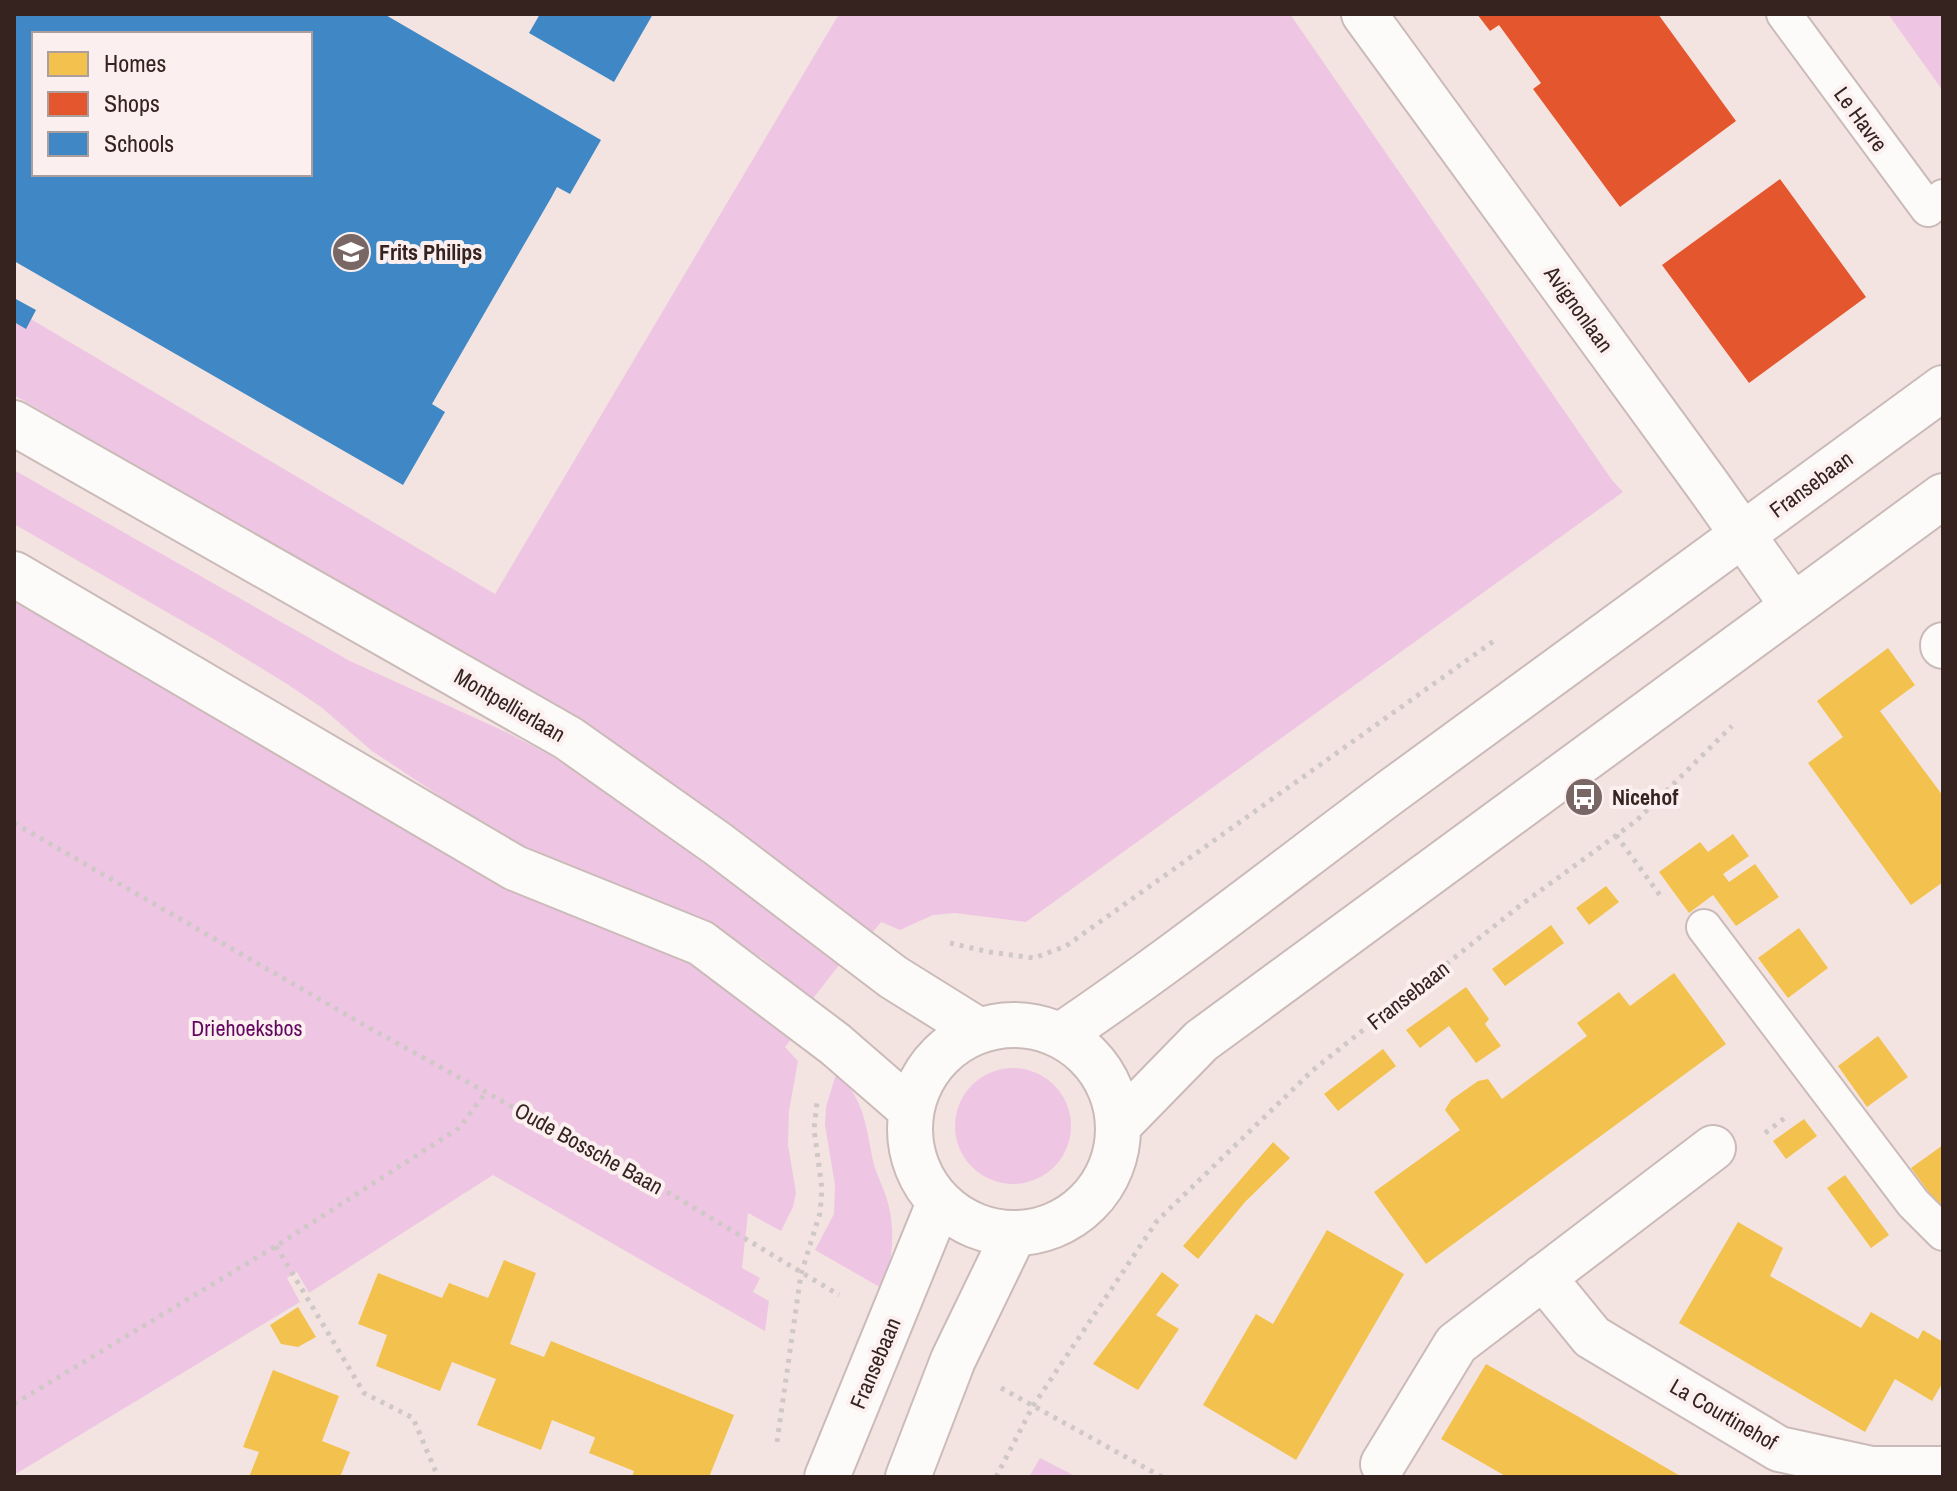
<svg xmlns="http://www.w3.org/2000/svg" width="1957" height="1491" font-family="'Archivo Narrow',sans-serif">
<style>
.green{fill:#eec6e3}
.homes{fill:#f2c14e}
.shops{fill:#e4572e}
.schools{fill:#3f88c5;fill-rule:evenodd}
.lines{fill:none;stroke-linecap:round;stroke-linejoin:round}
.service-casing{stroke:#cbbbb8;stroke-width:38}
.minor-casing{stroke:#cbbbb8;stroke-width:48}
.tertiary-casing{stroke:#cbbbb8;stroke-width:48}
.path{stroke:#cfc8c7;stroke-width:5;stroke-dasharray:4 6;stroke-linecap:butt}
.service{stroke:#fdfbfa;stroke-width:34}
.minor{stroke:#fdfbfa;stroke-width:44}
.tertiary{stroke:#fdfbfa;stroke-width:44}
.labels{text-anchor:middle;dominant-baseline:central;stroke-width:8;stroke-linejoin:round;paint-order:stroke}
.street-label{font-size:22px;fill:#362320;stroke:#fbf0ef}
.poi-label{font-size:22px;font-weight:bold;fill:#362320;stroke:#fbf0ef;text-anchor:start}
.park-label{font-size:22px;fill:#620660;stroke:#fbf0ef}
</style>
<rect width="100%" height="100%" fill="#f4e4e1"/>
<path class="green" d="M 839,14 L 1290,14 L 1612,480 L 1623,492 L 1026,922 L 955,913 L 933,915 L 900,930 L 881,922 L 872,933 L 675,786 L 585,726 L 14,395 L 14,309 L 495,594 Z
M 1888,14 L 1943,14 L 1943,91 Z
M 14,470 L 350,661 L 506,732 L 548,754 L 594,782 L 840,964 L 811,1001 L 762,958 L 678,910 L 548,858 L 479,822 L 372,751 L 321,707 L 287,684 L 217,641 L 14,524 Z
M 14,598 L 687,959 L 794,1035 L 785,1047 L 798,1061 L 789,1111 L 788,1145 L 796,1193 L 793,1207 L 781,1231 L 748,1213 L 742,1268 L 760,1278 L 753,1292 L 769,1301 L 765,1331 L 493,1175 L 309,1293 L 297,1272 L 287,1278 L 300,1302 L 14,1475 Z
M955 1126a58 58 0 1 1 116 0a58 58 0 1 1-116 0Z
M 836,1074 C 863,1096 866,1124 872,1156 C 875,1173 884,1187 888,1203 C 896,1233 892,1260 883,1289 L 815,1250 L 834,1214 L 835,1185 L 825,1125 L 826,1107 Z
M 1040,1458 L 1077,1477 L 1029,1477 Z"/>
<path class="homes" d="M 1888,648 L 1915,685 L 1880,711 L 1943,796 L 1943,882 L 1911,905 L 1808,763 L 1843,737 L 1817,701 Z
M 1733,834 L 1749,856 L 1723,874 L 1729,882 L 1755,864 L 1779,897 L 1736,926 L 1713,895 L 1689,913 L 1659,872 L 1700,842 L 1708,852 Z
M 1606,886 L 1619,902 L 1589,925 L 1576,908 Z
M 1551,925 L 1564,943 L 1505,986 L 1492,969 Z
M 1799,928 L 1828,968 L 1788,998 L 1758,958 Z
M 1674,973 L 1726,1044 L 1426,1264 L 1374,1192 L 1460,1130 L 1445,1110 L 1451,1100 L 1478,1081 L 1488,1079 L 1502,1099 L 1587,1036 L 1577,1023 L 1619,992 L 1630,1006 Z
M 1466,987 L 1489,1019 L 1485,1024 L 1501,1046 L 1476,1063 L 1449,1026 L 1420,1048 L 1406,1030 Z
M 1878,1036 L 1908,1077 L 1867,1107 L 1838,1066 Z
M 1383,1049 L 1396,1066 L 1338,1111 L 1324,1094 Z
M 1804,1119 L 1817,1136 L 1786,1159 L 1773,1141 Z
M 1273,1142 L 1290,1158 L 1245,1202 L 1198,1259 L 1183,1246 Z
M 1943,1145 L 1943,1207 L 1941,1209 L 1911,1168 Z
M 1845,1175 L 1889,1235 L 1871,1248 L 1827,1188 Z
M 1738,1222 L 1783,1248 L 1770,1276 L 1861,1328 L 1871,1312 L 1918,1339 L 1923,1330 L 1943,1342 L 1943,1382 L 1932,1401 L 1895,1379 L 1865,1432 L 1679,1323 Z
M 1327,1230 L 1404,1274 L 1296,1460 L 1203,1405 L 1256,1314 L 1273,1324 Z
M 504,1260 L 536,1273 L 510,1344 L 544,1357 L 551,1341 L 734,1415 L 709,1477 L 632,1477 L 634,1471 L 589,1453 L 595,1438 L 594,1437 L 552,1420 L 541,1450 L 477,1425 L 496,1379 L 452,1362 L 440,1391 L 376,1366 L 387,1335 L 358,1324 L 378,1273 L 442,1298 L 449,1283 L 488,1298 Z
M 1162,1272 L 1179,1285 L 1156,1315 L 1179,1329 L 1138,1390 L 1093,1364 Z
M 298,1307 L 316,1337 L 298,1347 L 281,1344 L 270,1325 Z
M 1486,1364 L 1579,1417 L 1682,1477 L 1507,1477 L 1441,1439 Z
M 273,1370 L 339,1396 L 322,1441 L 350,1452 L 340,1477 L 249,1477 L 259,1452 L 243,1447 Z"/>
<path class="shops" d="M 1477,14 L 1658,14 L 1736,121 L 1620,207 L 1533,89 L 1541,83 L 1499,25 L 1490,31 Z
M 1780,179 L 1866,297 L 1749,383 L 1662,265 Z"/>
<path class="schools" d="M 14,14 L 384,14 L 601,140 L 570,194 L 557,187 L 551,198 L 432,404 L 445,412 L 403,485 L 14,261 ZM 34,34 L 310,34 L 310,174 L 34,174 Z
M 540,14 L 653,14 L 614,82 L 529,33 Z
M 14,298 L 36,310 L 26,329 L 14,322 Z"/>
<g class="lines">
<defs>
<path id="service" d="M 1784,14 L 1928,209 L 1943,197
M 1704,927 L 1913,1203 L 1943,1233"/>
<path id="minor" d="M 1364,14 L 1709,487 L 1793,606
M 1943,645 L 1943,646
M 1543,1277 L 1592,1337 L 1779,1449 L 1871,1469 L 1943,1469
M 1383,1464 L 1456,1344 L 1713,1148"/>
<path id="tertiary" d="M 14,423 L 568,738 L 718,844 L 893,977 L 978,1030
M 14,574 L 515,868 L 701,943 L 835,1044 L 911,1110
M910 1129a104 104 0 1 1 208 0a104 104 0 1 1-208 0Z
M 1061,1035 C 1175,958 1282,873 1392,791 C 1575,656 1759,522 1943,388
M 1119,1125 L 1201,1041 L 1943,496
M 827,1477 L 939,1203
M 908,1477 L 953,1360 L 1014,1234"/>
</defs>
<use href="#service" class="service-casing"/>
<use href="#minor" class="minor-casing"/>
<use href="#tertiary" class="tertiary-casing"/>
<path class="path" d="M 14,823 L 364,1025 L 676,1197 L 839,1295
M 1616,835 L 1662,898
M 950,943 L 989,952 L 1034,958 L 1066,946 L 1498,638
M 1765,1133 L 1786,1117
M 276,1246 L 364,1393 L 413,1418 L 438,1477
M 1001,1388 L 1162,1477
M 14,1404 L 276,1246 L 459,1128 L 487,1091
M 777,1442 L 801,1274 L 820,1213 L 822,1189 L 814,1129 L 817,1102
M 996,1477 L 1033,1406 L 1157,1221 L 1313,1070 L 1522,904 L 1636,821 L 1732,726"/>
<use href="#service" class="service"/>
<use href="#minor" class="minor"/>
<use href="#tertiary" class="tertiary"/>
</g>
<defs>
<symbol id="school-disc" viewBox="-11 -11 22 22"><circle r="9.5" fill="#786764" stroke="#fbf0ef"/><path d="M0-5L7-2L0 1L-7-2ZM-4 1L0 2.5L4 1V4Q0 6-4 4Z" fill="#fff"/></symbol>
<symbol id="bus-disc" viewBox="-11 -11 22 22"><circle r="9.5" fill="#786764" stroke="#fbf0ef"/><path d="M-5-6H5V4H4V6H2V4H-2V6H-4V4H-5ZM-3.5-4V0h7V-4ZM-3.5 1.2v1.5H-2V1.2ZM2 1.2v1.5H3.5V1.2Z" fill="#fff"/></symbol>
</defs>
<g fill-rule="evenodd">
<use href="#school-disc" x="329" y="230" width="44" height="44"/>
<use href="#bus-disc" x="1562" y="775" width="44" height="44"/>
</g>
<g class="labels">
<g class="street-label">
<text transform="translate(1861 119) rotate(54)">Le Havre</text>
<text transform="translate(1579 309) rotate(54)">Avignonlaan</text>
<text transform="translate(1811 484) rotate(-36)">Fransebaan</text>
<text transform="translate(510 705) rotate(30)">Montpellierlaan</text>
<text transform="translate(1408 995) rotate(-38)">Fransebaan</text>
<text transform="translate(589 1148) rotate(29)">Oude Bossche Baan</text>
<text transform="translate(875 1363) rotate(-67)">Fransebaan</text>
<text transform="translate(1724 1414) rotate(30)">La Courtinehof</text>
</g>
<g class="poi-label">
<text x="379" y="252">Frits Philips</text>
<text x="1612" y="797">Nicehof</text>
</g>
<g class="park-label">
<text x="247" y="1028">Driehoeksbos</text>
</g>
</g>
<rect width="1957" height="1491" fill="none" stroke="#362320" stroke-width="32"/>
<rect x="32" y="32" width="280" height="144" fill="#fbf0ef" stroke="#ac9e9c" stroke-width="2"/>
<rect x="48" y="52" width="40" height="24" fill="#f2c14e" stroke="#ac9e9c" stroke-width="2"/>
<text x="104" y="72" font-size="24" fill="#362320">Homes</text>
<rect x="48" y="92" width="40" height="24" fill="#e4572e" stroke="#ac9e9c" stroke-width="2"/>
<text x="104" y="112" font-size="24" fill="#362320">Shops</text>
<rect x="48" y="132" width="40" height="24" fill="#3f88c5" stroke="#ac9e9c" stroke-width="2"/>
<text x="104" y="152" font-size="24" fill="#362320">Schools</text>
</svg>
